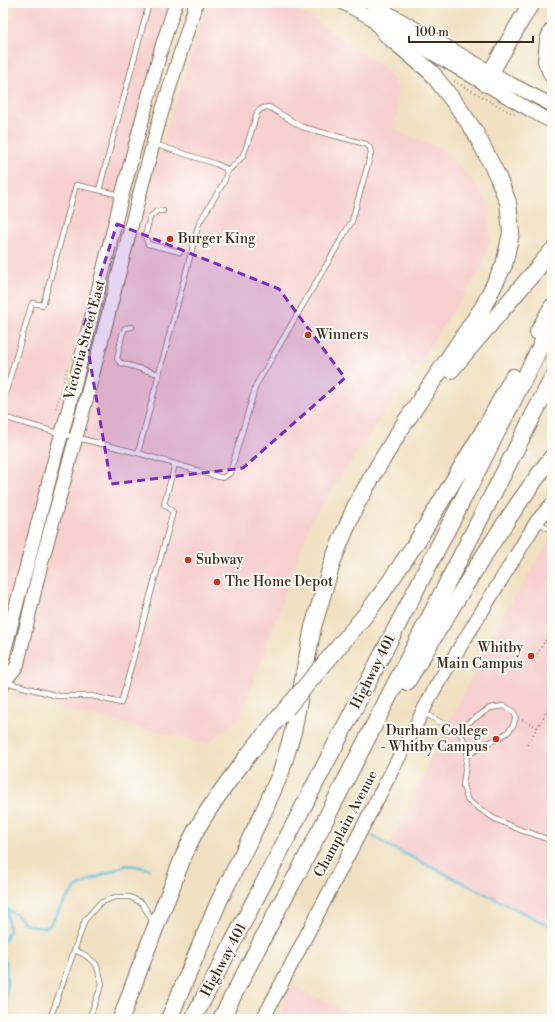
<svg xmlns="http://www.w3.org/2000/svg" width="555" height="1022" font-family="'Libre Bodoni',serif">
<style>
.built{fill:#f7d0cf}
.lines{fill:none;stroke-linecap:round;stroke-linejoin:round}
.stream{stroke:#5fc3dd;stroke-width:2.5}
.lane-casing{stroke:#7b6a57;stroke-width:6}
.secondary-casing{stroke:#7b6a57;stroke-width:15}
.highway-casing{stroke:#7b6a57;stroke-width:18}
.path{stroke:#7b6a57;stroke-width:1.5;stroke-dasharray:1 3;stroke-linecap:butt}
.lane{stroke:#fff;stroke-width:4.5}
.secondary{stroke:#fff;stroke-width:13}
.highway{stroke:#fff;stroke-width:16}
.rail{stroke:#3b2a1e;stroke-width:2.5;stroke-dasharray:6 3;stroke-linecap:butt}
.highway-bridge-casing{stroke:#7b6a57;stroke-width:18;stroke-linecap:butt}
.highway-bridge{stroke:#fff;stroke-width:16}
.marked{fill:#7b2cbf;fill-opacity:0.2;stroke:#7b2cbf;stroke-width:3;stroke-dasharray:8 5;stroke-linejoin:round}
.poi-dot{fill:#c8321e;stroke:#fdfcf7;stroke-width:1.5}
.labels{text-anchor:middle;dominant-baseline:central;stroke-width:4;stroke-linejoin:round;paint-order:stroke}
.poi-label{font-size:14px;fill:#3b2a1e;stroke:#fdfcf7;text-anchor:start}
.street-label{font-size:14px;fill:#3b2a1e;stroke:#fdfcf7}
</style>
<rect width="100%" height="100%" fill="#fdfcf7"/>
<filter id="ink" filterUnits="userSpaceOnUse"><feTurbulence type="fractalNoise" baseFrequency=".025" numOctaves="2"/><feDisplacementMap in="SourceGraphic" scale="8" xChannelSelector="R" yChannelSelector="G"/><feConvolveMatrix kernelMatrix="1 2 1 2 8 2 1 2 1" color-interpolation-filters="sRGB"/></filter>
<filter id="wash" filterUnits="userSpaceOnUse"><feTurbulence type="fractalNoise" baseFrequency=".012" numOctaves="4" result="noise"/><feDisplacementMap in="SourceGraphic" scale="16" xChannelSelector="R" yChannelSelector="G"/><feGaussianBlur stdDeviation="0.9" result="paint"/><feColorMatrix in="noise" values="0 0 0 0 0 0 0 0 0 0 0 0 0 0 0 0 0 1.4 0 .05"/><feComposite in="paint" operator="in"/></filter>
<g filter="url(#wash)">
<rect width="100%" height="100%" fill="#f1e1c2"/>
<path class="built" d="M 17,3 L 173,3 L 78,344 L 65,387 L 45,480 L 14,578 L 5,634 L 3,640 L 3,45 Z
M 207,3 L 283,3 L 314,19 L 387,71 L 399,90 L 395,130 L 439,147 L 470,177 L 488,203 L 491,237 L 480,271 L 311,521 L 241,717 L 207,744 L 15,697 L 31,627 L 111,323 L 143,206 Z
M 552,537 L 552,927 L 389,846 L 493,632 Z
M 293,985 L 361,1019 L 275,1019 Z"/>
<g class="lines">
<path class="stream" d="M 373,836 L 389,846 L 552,927
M 3,905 L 7,909 L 9,930 L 7,936 L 3,942
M 7,909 L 17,915 L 25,924 L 37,927 L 43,928 L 49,926 L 67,898 L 76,888 L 90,880 L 127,865 L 135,866 L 149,869
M 3,956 L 6,962 L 7,986 L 6,1001 L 8,1011 L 5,1019"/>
</g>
</g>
<g filter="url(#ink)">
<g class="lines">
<defs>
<path id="lane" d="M 99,190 L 149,3
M 163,211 L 157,211 L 150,217 L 145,236 L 148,244 L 180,252
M 132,327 L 125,328 L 122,335 L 117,359 L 121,363 L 159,374
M 3,401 L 32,303 L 43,305 L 76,185 L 121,195
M 3,417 L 62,434 L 138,453 L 199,223 L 224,182 L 227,172
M 138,453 L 219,477 L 223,478 L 230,473 L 256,385 L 352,221 L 371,153 L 370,148 L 366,144 L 302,127 L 269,107 C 263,107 260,109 257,113 L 246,148 L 242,157 L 227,172 L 225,168 L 216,164 L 154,144
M 538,522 L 552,531
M 5,682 L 58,696 L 92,696 L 121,703 L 173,512 L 164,504 L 175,464
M 424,713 L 460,733 L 468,748 L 463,786 L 468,801 L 495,819 L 523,831 L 531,833 L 552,841
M 456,731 L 490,708 L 504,706 L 513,711 L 516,717 L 513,726 L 507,733 L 467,755
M 75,950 L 85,955 L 96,964 L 100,976 L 102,984 L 89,1019
M 50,1019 L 85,920 L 100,903 L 115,897 L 130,897 L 142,903 L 153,922"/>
<path id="secondary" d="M 343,3 L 375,20 L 530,110 L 552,122
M 371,3 L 511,84 L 552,105
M 3,656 L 56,454 L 67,415 L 122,195 L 162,46 L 176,3
M 3,685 L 4,682 L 17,666 L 40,568 L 81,419 L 138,200 L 160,118 L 196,3
M 263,1019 L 435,688 L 537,521 L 552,504"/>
<path id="highway" d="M 552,31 L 548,40 L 546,61 L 552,75
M 486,84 L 491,72 L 527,10 L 533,3
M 538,332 L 552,307
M 451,370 L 552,251
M 325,663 L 367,613 L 384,590 L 416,543 L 488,423 L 513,377
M 407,682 C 453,605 498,528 552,457
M 121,1019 C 137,975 153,932 171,889 C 179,867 187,845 199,825 C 224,784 255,746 286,709
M 169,1019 L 219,901 L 263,813 L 281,772 L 293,732 L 313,627 L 333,560 L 355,507 L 377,468 L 402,427 L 483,307 L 504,265 L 511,233 L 508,202 L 497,175 L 475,132 L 458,107 L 431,72 L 387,35 L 375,20
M 193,1019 L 462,501 L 552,324
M 221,1019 L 280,905 L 298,873 L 552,379"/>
</defs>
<use href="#lane" class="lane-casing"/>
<use href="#secondary" class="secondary-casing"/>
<use href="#highway" class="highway-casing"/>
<path class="path" d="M 454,81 L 517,116
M 55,412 L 68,366
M 545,641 L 552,628
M 533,661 L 545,641 L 552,645
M 522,720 L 537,727
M 527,745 C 535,731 544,717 552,702"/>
<use href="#lane" class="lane"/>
<use href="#secondary" class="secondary"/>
<use href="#highway" class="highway"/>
<path class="rail" d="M 3,15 L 7,3"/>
<defs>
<path id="highway-bridge" d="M 286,709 L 325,663"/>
</defs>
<use href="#highway-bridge" class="highway-bridge-casing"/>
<use href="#highway-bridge" class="highway-bridge"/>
</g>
</g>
<path class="marked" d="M 117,224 L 279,289 L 345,378 L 243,468 L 111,484 L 84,326 Z"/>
<g class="poi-dot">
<circle cx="170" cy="239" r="4"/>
<circle cx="308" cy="335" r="4"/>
<circle cx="188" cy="560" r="4"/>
<circle cx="217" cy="582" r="4"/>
<circle cx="531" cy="656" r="4"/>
<circle cx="496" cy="739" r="4"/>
</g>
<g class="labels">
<g class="poi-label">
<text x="178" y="239">Burger King</text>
<text x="316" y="335">Winners</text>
<text x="196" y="560">Subway</text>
<text x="225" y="582">The Home Depot</text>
<text x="523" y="648" text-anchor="end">Whitby<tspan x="523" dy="16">Main Campus</tspan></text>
<text x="488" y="731" text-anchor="end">Durham College<tspan x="488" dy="16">- Whitby Campus</tspan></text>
</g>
<g class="street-label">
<text transform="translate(85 340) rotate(-75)">Victoria Street East</text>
<text transform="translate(373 672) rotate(-63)">Highway 401</text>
<text transform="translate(346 824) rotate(-62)">Champlain Avenue</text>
<text transform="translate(224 960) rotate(-62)">Highway 401</text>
</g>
</g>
<rect width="555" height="1022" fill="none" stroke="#fdfcf7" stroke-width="16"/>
<path d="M409 36v6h124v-6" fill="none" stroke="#3b2a1e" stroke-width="2"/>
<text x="415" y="36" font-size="12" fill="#3b2a1e" stroke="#fdfcf7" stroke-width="3" paint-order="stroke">100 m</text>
</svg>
